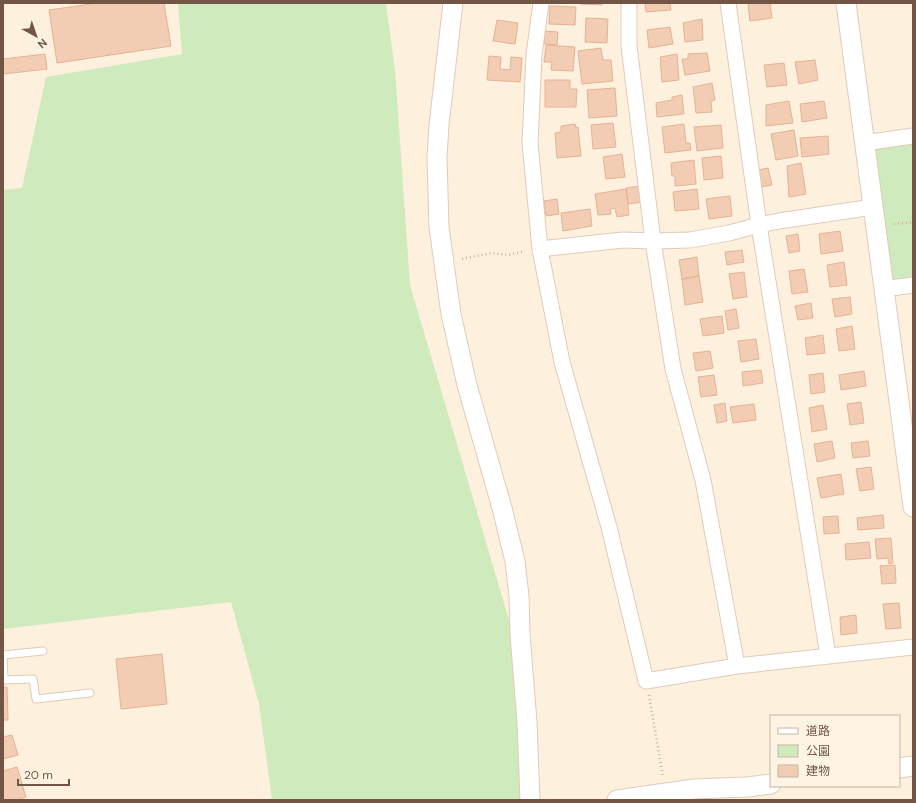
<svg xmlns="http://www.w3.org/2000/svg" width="916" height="803" font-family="'DM Sans','Noto Sans JP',sans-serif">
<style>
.green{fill:#cfeabc}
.building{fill:#f3ccb4;stroke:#e6b294}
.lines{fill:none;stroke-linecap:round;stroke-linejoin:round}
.service-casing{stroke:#e1cbb9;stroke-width:9}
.minor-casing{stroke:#e1cbb9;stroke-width:17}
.tertiary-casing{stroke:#e1cbb9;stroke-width:21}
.path{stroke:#d7af98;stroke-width:2.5;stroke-dasharray:1 3;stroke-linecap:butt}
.service{stroke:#fff;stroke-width:7}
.minor{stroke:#fff;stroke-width:15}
.tertiary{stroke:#fff;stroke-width:19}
</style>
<rect width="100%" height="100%" fill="#fdf0dd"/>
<path class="green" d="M 178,3 L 386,3 L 395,70 L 410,285 L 511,627 L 522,800 L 272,800 L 259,704 L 231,602 L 3,629 L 3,190 L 22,188 L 46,77 L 182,54 Z
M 913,141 L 913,279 L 894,282 L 872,146 Z"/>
<path class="building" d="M 98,3 L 164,3 L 171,46 L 57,63 L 49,10 Z
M 580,3 L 602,3 L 602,5 L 580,4 Z
M 645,3 L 670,3 L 671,10 L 646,12 Z
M 748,3 L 770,3 L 772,18 L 750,21 Z
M 550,6 L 576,7 L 575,25 L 549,24 Z
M 586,18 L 608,19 L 607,43 L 585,42 Z
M 702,19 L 703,40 L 685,42 L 683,23 Z
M 497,20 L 518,23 L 515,44 L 493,41 Z
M 670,27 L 673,44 L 649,48 L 647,30 Z
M 544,31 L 558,32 L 557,45 L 544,44 Z
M 546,45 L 575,47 L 573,71 L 551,70 L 552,62 L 544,62 Z
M 601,48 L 603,60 L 611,60 L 613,81 L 582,84 L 578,51 Z
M 707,53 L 710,71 L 685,75 L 682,59 L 688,59 L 688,54 Z
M 45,54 L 47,69 L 3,74 L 3,59 Z
M 677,54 L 679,80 L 662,82 L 660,57 Z
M 489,56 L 501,57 L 500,69 L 510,70 L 511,57 L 522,58 L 520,82 L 487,80 Z
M 815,60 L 818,80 L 799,84 L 795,62 Z
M 784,63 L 787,85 L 767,87 L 764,65 Z
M 545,80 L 570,80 L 570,89 L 577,89 L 576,107 L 545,107 Z
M 712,83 L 715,100 L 711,101 L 712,112 L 696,113 L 693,87 Z
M 615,88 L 617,116 L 589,118 L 587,90 Z
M 682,95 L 684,114 L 657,117 L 656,103 L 672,100 L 672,97 Z
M 789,101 L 793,123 L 766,126 L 766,105 Z
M 824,101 L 827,118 L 802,122 L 800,104 Z
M 613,123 L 616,147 L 593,149 L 591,125 Z
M 575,124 L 576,128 L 578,127 L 581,156 L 557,158 L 555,133 L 561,132 L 561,126 Z
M 684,124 L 686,143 L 690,143 L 691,150 L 665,153 L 662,127 Z
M 721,125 L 723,148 L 697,151 L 694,127 Z
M 794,130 L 798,156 L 776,160 L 771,134 Z
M 828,136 L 829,154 L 802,157 L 800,138 Z
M 622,154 L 625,177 L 606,179 L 603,157 Z
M 721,156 L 723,178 L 704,180 L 702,158 Z
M 694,160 L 696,184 L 675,186 L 675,176 L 672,176 L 671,163 Z
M 801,163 L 806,194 L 789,197 L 787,166 Z
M 768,168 L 772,185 L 760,187 L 758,170 Z
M 641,186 L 643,202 L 628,204 L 626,188 Z
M 626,189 L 629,215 L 617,217 L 615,208 L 610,209 L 611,214 L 598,215 L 595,194 Z
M 697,189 L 699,209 L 675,211 L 673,192 Z
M 730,196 L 732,216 L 709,219 L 706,199 Z
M 557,199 L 559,214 L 546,216 L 544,201 Z
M 590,209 L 592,226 L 563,231 L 561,213 Z
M 840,231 L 843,251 L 821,254 L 819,234 Z
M 798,234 L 800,251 L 789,253 L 786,236 Z
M 742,250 L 744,262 L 727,265 L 725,252 Z
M 697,257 L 699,276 L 682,279 L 679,260 Z
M 844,262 L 847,285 L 830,287 L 827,265 Z
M 804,269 L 808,292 L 792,294 L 789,271 Z
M 744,272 L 747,297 L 733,299 L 729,274 Z
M 699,276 L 703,302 L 685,305 L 682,279 Z
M 850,297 L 852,314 L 835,317 L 832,299 Z
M 811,303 L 813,318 L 798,320 L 795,306 Z
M 736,309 L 739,328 L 728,330 L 725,311 Z
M 722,316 L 724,333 L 703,336 L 700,319 Z
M 852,326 L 855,349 L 839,351 L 836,329 Z
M 823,335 L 825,353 L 807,355 L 805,338 Z
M 756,339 L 759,359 L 741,362 L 738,341 Z
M 710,351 L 713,368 L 696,371 L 693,353 Z
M 761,370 L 763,383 L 743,386 L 742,372 Z
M 864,371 L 866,386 L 841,390 L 839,375 Z
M 823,373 L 825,392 L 811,394 L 809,375 Z
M 714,375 L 717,395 L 701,397 L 698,377 Z
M 861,402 L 864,423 L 850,425 L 847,404 Z
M 725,403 L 727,421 L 717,423 L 714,405 Z
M 754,404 L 756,420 L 733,423 L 730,407 Z
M 823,405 L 827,429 L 812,432 L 809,408 Z
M 832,441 L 835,458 L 817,462 L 814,444 Z
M 868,441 L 870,456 L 853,458 L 851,443 Z
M 871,467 L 874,489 L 860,491 L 856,469 Z
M 841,474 L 844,494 L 821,498 L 817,478 Z
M 883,515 L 884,528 L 858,530 L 857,518 Z
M 838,516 L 839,533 L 824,534 L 823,517 Z
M 891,538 L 893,563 L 889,564 L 888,558 L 877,559 L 875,539 Z
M 869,542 L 871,558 L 846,560 L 845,544 Z
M 895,565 L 896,583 L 882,584 L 880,566 Z
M 899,603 L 901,628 L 886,629 L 883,604 Z
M 856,615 L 857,633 L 841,635 L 840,617 Z
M 162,654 L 167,704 L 121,709 L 116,659 Z
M 3,687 L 7,687 L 8,720 L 3,720 Z
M 12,735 L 18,755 L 3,759 L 3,737 Z
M 17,767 L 26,797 L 17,800 L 3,800 L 3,771 Z"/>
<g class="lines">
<defs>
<path id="service" d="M 3,655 L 43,651
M 3,655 L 4,680
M 3,680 L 33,679 L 36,699 L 90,693"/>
<path id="minor" d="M 541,3 L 534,55 L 530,143 L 540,249 L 623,240 L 653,241 L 690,240 L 729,233 L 759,225 L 779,221 L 873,207
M 629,3 L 629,46 L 653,241 L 673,369 L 703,480 L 737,666
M 728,3 L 759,225 L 828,656
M 864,143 L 913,136
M 540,249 L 562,362 L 609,527 L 646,681 L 737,666 L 913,647
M 884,289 L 913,285"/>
<path id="tertiary" d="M 453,3 L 439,125 L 437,158 L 439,227 L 451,314 L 467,385 L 502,508 L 515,561 L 519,596 L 520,634 L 527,722 L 530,800
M 846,3 L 913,507
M 899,768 L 913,766
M 617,800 L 694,789 L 747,787 L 771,784"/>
</defs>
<use href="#service" class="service-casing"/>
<use href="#minor" class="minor-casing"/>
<use href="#tertiary" class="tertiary-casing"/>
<path class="path" d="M 894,224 L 913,222
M 462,259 L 492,253 L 508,255 L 525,251
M 649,695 L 663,777"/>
<use href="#service" class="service"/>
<use href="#minor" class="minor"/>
<use href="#tertiary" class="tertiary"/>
</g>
<rect width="916" height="803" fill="none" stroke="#735545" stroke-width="8"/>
<rect x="770" y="715" width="130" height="72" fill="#fff4e4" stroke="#c7b4a4"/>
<rect x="778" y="728" width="20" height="6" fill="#ffffff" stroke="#c7b4a4"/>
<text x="806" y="735" font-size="12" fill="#735545">道路</text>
<rect x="778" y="745" width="20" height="12" fill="#cfeabc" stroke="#c7b4a4"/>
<text x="806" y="755" font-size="12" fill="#735545">公園</text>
<rect x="778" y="765" width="20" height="12" fill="#f3ccb4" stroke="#c7b4a4"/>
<text x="806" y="775" font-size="12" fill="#735545">建物</text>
<g transform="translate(36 36) rotate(140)" stroke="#fff4e4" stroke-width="3" paint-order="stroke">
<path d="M0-3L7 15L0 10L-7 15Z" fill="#735545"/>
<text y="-6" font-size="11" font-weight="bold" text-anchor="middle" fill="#735545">N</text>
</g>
<path d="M18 779v6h51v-6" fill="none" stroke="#735545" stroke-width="2"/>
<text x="24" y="779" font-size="12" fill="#735545" stroke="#fff4e4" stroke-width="3" paint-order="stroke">20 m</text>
</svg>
